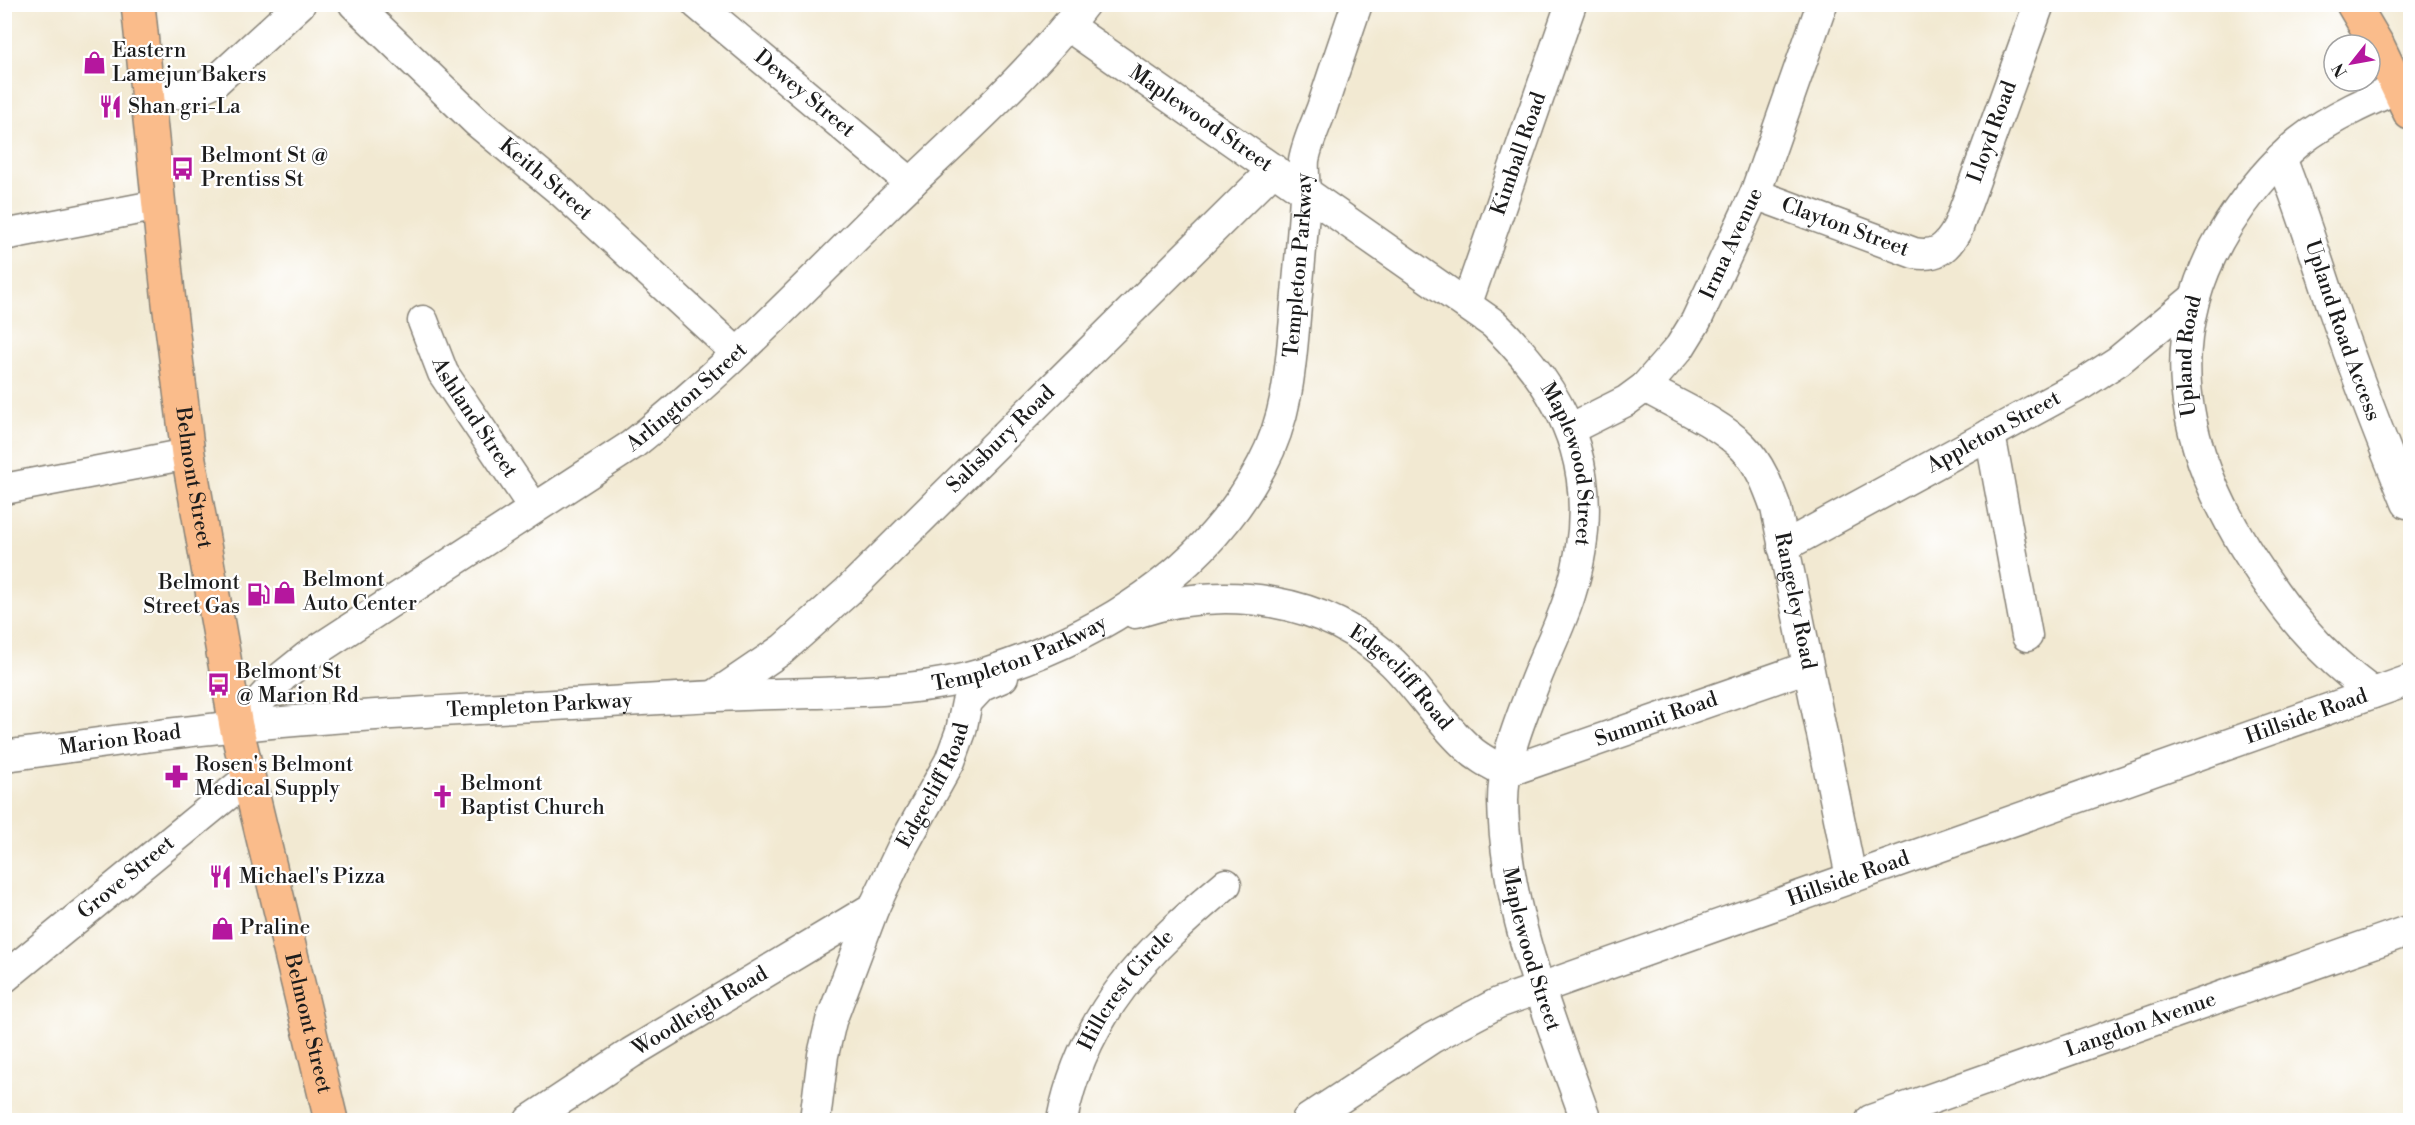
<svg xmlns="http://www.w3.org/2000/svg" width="2415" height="1125" font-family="'Libre Bodoni',serif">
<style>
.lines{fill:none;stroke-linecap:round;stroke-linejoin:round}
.minor-casing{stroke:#878277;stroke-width:33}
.major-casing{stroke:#878277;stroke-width:36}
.minor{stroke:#fff;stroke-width:30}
.major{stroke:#fabc8b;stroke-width:33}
.labels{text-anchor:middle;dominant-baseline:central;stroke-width:4.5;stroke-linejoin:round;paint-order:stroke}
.poi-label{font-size:21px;fill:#1c1c1c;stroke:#fff;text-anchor:start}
.street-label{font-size:21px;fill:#1c1c1c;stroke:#fff}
</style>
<rect width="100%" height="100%" fill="#fff"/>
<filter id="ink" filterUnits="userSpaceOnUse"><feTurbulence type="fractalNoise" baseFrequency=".0167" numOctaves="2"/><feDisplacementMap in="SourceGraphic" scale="12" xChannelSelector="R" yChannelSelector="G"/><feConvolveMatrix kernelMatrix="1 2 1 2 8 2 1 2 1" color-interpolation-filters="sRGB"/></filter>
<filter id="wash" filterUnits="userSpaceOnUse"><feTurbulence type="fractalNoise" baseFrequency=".008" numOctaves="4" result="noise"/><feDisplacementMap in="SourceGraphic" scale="24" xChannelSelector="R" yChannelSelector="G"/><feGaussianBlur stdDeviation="1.35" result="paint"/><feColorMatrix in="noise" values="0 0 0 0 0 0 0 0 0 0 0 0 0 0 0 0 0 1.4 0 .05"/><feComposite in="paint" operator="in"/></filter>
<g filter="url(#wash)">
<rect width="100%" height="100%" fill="#f2e9d2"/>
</g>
<g filter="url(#ink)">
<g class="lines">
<defs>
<g id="minor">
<path id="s1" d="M 354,4 L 477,122 L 563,193 L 737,353"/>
<path id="s2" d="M 697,4 L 911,183"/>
<path id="s3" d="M 1068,26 L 1494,324 C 1575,402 1604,485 1570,595 C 1561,624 1547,651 1536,679 C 1521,718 1503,759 1503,801 C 1505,913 1550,1017 1586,1120"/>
<path d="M 149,98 L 196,90 L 216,81 L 300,4"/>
<path id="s4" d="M 2281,158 C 2300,206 2316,256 2332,305 C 2355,372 2380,437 2407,503"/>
<path id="s5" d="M 1755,194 L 1914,253 C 1936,257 1946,249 1957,230 L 2039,4"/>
<path d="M 4,235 L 159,205"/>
<path id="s6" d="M 1467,303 L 1571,4"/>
<path id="s7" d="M 423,321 L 443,373 L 534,508"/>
<path id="s8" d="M 1645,387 C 1676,405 1718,422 1743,447 C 1760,464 1768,486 1776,508 L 1851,877"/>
<path id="s9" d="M 1570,429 L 1626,401 L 1645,387 L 1680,347 L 1696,321 L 1755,194 L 1822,4"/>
<path d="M 1990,434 L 2027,636"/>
<path d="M 4,489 L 188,454"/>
<path id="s10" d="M 1783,547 L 2084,383 L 2118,361 L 2193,299"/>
<path id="s11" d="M 1135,613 C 1223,584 1325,596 1393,663 C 1420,690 1440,723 1468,748 C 1479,759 1493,765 1506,772 L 1808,667"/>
<path id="s12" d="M 2373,693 C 2317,652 2282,607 2245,548 C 2180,442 2159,335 2228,225 C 2248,194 2270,166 2299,142 C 2332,116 2372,99 2410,83"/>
<path id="s13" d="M 714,696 L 783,649 L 848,591 L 1274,169"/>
<path id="s14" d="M 236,726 L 283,676 L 308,656 L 632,445 C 723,373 804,288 887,206 C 953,142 1028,77 1084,4"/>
<path id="s15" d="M 4,756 C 83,746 161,733 240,726 C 379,712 519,708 659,699 C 710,696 762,694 814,693 C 871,691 930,690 985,673 C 1099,637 1205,573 1262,465 C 1289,415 1291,361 1296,306 C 1299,269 1303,233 1305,196 C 1305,185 1303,172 1304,160 C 1307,143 1316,124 1322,108 C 1333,74 1345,39 1357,4"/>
<path id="s16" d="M 4,978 L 248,778"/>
<path id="s17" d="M 530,1120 L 631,1053 L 874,907"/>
<path id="s18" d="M 815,1120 L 823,1055 L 831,1021 L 874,907 L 903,846 L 950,761 L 961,731 L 967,702 L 982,686 L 1003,677"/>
<path id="s19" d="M 1062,1120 C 1083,1014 1146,951 1226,884"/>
<path id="s20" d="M 1307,1120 L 1432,1038 L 1498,1003 L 2410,680"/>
<path id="s21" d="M 1871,1120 L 2410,930"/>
</g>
<g id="major">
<path id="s22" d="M 138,4 L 169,303 L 188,454 L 236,726 L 331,1120"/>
<path d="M 2353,4 L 2379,48 L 2410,113"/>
</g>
</defs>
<use href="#minor" class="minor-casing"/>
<use href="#major" class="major-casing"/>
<use href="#minor" class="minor"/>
<use href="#major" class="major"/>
</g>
</g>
<defs>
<symbol id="shop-bare" viewBox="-9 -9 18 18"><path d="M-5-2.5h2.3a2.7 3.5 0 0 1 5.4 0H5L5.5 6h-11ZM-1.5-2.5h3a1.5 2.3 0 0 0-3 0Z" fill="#b5179e" stroke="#fff" stroke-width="2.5" paint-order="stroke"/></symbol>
<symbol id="restaurant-bare" viewBox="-9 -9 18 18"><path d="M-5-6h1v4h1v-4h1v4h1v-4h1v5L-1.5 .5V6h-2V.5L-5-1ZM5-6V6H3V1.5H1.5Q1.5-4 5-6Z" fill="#b5179e" stroke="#fff" stroke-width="2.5" paint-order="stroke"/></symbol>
<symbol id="bus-bare" viewBox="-9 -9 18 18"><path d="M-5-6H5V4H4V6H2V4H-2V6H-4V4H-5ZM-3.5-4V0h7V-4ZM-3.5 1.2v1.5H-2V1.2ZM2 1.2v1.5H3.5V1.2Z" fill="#b5179e" stroke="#fff" stroke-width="2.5" paint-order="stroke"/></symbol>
<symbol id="fuel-bare" viewBox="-9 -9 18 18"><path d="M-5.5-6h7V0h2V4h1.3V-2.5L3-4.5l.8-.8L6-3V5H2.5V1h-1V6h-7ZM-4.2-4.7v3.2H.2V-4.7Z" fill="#b5179e" stroke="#fff" stroke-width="2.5" paint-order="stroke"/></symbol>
<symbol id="pharmacy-bare" viewBox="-9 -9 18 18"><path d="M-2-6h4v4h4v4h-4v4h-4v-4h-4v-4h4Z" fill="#b5179e" stroke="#fff" stroke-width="2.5" paint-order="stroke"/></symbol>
<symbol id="church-bare" viewBox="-9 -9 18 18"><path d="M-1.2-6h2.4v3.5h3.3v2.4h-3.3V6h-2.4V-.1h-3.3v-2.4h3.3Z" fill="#b5179e" stroke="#fff" stroke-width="2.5" paint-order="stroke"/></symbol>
</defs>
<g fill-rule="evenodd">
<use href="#shop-bare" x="78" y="46" width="33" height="33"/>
<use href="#restaurant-bare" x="94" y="90" width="33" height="33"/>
<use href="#bus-bare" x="166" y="152" width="33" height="33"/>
<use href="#shop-bare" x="268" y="576" width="33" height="33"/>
<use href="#fuel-bare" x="242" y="578" width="33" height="33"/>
<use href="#bus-bare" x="202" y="668" width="33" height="33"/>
<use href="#pharmacy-bare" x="160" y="760" width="33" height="33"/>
<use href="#church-bare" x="426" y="780" width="33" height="33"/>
<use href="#restaurant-bare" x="204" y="860" width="33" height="33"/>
<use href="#shop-bare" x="206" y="912" width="33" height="33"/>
</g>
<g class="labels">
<g class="poi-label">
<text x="112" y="51">Eastern<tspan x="112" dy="24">Lamejun Bakers</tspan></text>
<text x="128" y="107">Shan gri-La</text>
<text x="201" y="156">Belmont St @<tspan x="201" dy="24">Prentiss St</tspan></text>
<text x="303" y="580">Belmont<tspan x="303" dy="24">Auto Center</tspan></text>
<text x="240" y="583" text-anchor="end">Belmont<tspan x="240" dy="24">Street Gas</tspan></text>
<text x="236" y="672">Belmont St<tspan x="236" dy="24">@ Marion Rd</tspan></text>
<text x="195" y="765">Rosen's Belmont<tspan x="195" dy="24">Medical Supply</tspan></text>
<text x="461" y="784">Belmont<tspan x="461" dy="24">Baptist Church</tspan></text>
<text x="239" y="877">Michael's Pizza</text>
<text x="240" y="928">Praline</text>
</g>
<g class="street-label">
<text stroke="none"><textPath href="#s2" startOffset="140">Dewey Street</textPath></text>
<text stroke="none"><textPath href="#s3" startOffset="162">Maplewood Street</textPath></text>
<text stroke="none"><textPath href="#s5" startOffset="327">Lloyd Road</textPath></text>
<text stroke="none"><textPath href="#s6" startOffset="158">Kimball Road</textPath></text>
<text stroke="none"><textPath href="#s1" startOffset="260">Keith Street</textPath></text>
<text stroke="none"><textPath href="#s5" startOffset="96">Clayton Street</textPath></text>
<text stroke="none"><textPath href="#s9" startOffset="255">Irma Avenue</textPath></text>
<text stroke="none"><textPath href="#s15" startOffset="1546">Templeton Parkway</textPath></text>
<text stroke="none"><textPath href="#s4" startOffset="183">Upland Road Access</textPath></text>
<text stroke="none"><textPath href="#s12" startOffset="399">Upland Road</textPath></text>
<text stroke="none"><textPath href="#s14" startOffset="560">Arlington Street</textPath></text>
<text stroke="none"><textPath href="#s7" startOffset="110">Ashland Street</textPath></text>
<text stroke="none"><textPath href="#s10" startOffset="240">Appleton Street</textPath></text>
<text stroke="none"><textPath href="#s13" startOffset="386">Salisbury Road</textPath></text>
<text stroke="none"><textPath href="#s3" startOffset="684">Maplewood Street</textPath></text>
<text stroke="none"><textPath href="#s22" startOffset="477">Belmont Street</textPath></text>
<text stroke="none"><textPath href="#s8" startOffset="280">Rangeley Road</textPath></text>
<text stroke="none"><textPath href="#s15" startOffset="1024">Templeton Parkway</textPath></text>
<text stroke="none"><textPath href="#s11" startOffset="292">Edgecliff Road</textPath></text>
<text stroke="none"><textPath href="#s15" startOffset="538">Templeton Parkway</textPath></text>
<text stroke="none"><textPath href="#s20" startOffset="1082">Hillside Road</textPath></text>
<text stroke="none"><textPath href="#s11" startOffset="594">Summit Road</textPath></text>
<text stroke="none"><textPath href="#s15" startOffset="117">Marion Road</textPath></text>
<text stroke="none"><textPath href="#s18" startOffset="358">Edgecliff Road</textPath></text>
<text stroke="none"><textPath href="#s20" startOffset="596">Hillside Road</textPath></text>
<text stroke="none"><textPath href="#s16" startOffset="158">Grove Street</textPath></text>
<text stroke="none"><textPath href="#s3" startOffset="1188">Maplewood Street</textPath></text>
<text stroke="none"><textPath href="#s19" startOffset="147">Hillcrest Circle</textPath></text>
<text stroke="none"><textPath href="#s17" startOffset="202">Woodleigh Road</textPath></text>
<text stroke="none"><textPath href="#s22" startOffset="1035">Belmont Street</textPath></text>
<text stroke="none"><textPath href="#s21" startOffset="286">Langdon Avenue</textPath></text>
</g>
</g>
<rect width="2415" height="1125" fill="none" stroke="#fff" stroke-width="24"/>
<g transform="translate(2352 63) rotate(239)"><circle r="28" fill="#ffffff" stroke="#a4a4a4" stroke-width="1.5"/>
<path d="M0-4.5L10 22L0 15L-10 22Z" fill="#b5179e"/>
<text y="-9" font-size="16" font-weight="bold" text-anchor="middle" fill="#1c1c1c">N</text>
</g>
</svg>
